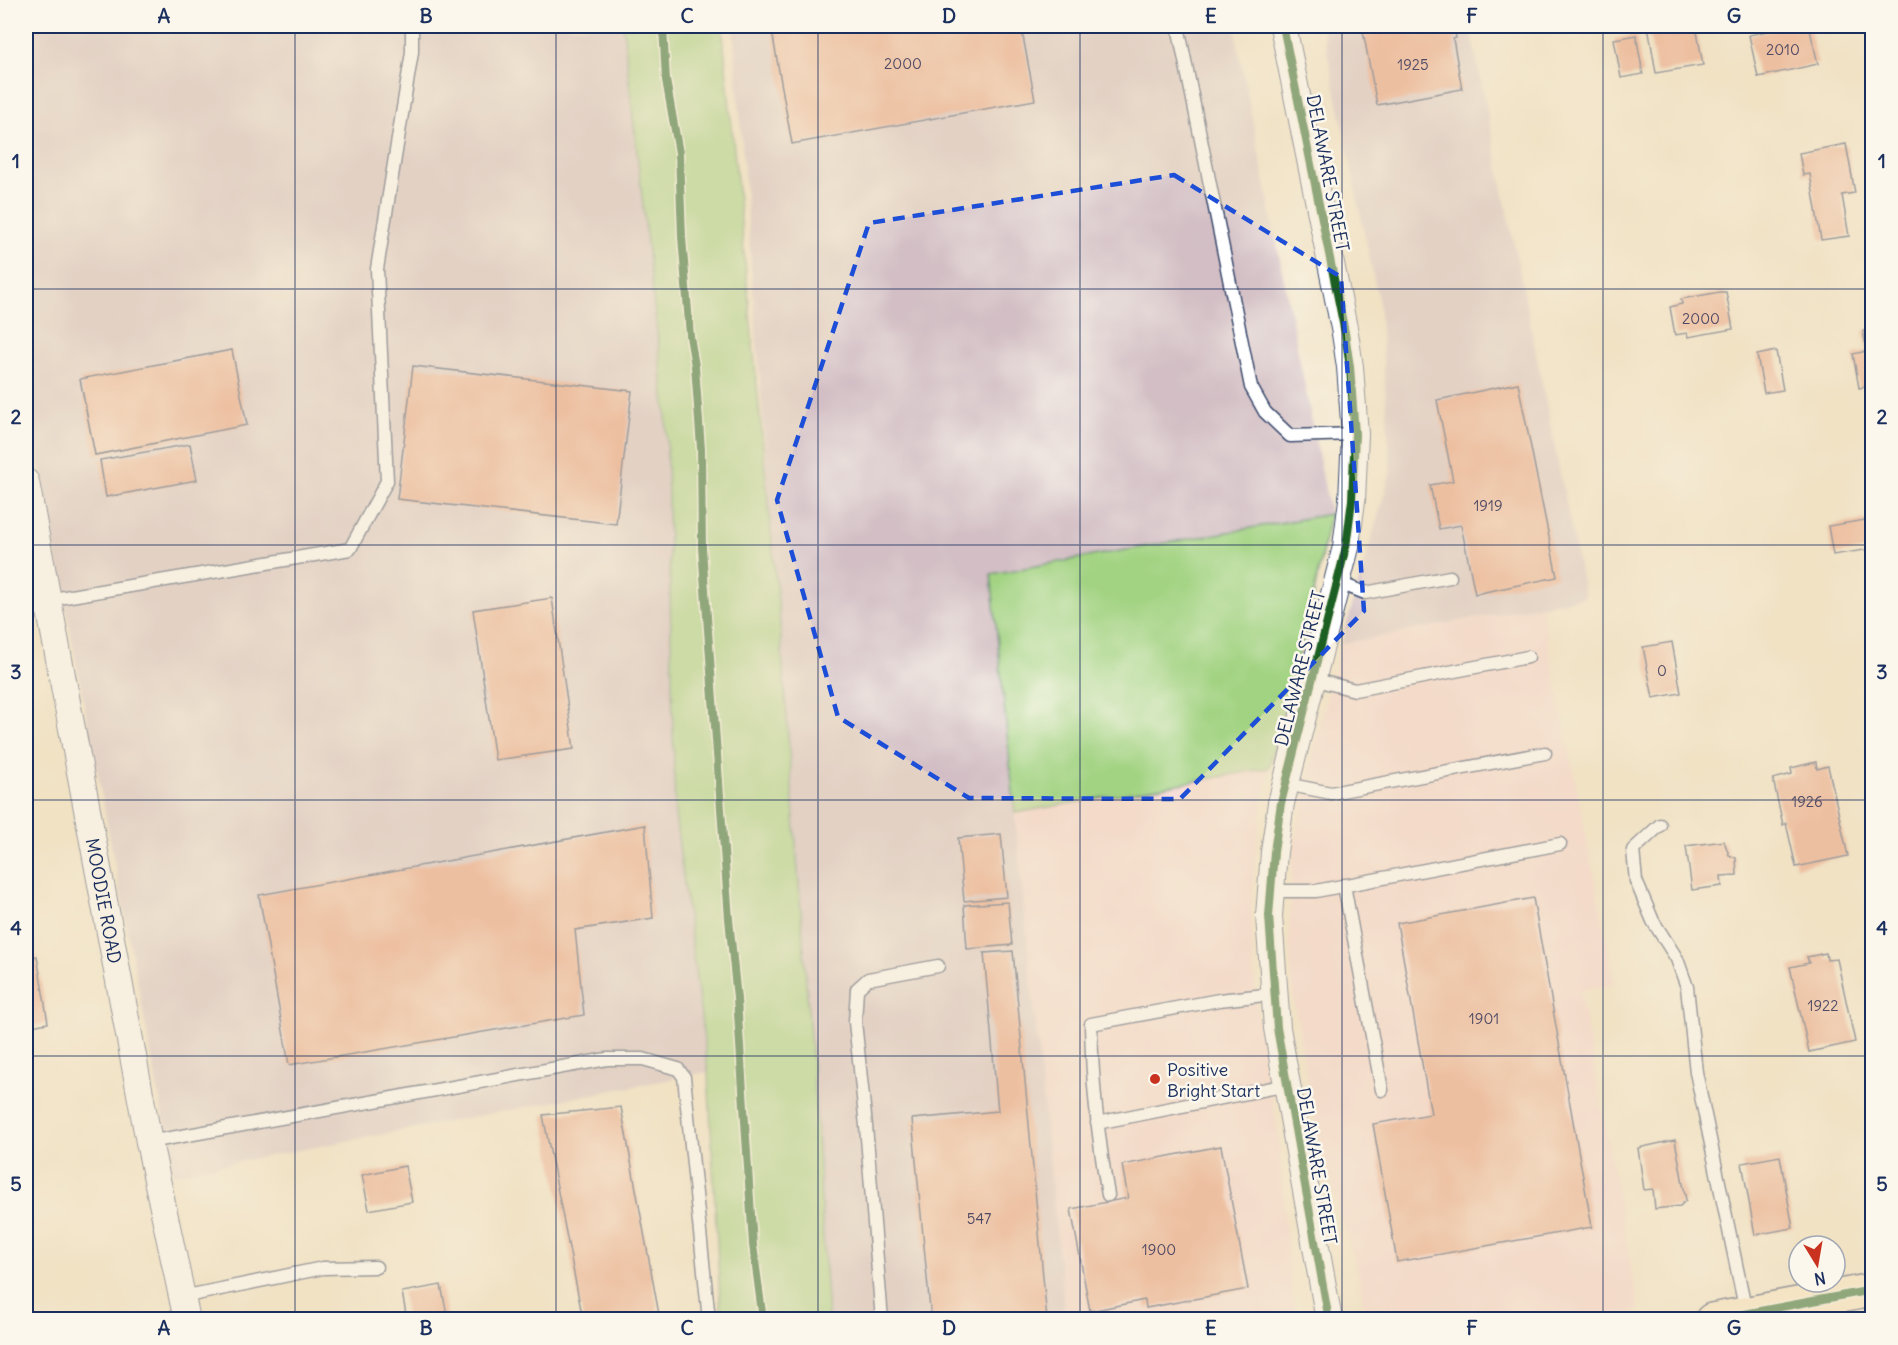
<svg xmlns="http://www.w3.org/2000/svg" width="1898" height="1345" font-family="Delius,sans-serif">
<style>
.built{fill:#f7d0ce}
.industrial{fill:#d2bec4}
.green{fill:#a2d382;stroke:#5e8170;stroke-width:1.5}
.building{fill:#e99676}
.lines{fill:none;stroke-linecap:round;stroke-linejoin:round}
.service-casing{stroke:#3b4a6d;stroke-width:15}
.minor-casing{stroke:#3b4a6d;stroke-width:28}
.secondary-casing{stroke:#3b4a6d;stroke-width:36}
.service{stroke:#fff;stroke-width:12}
.minor{stroke:#fff;stroke-width:26}
.secondary{stroke:#fbe6c4;stroke-width:33}
.cycleway-casing{stroke:#fbf7ec;stroke-width:11}
.cycleway{stroke:#1b5e20;stroke-width:8}
.marked{fill:none;stroke:#1d4ed8;stroke-width:4.5;stroke-dasharray:12 8;stroke-linejoin:round}
.grid{fill:none;stroke:#1b2f5e;stroke-width:1.5;stroke-opacity:0.55}
.poi-dot{fill:#c8321e;stroke:#fbf7ec;stroke-width:2}
.labels{text-anchor:middle;dominant-baseline:central;stroke-width:5;stroke-linejoin:round;paint-order:stroke}
.number-label{font-size:15px;fill:#4e4964}
.street-label{font-size:18px;fill:#1b2f5e;stroke:#fbf7ec}
.poi-label{font-size:18px;fill:#1b2f5e;stroke:#fbf7ec;text-anchor:start}
.neatline{fill:none;stroke:#1b2f5e;stroke-width:2}
.grid-label{font-size:20px;text-anchor:middle;font-weight:bold;fill:#1b2f5e}
</style>
<rect width="100%" height="100%" fill="#fbf7ec"/>
<filter id="ink" filterUnits="userSpaceOnUse"><feTurbulence type="fractalNoise" baseFrequency=".0167" numOctaves="2"/><feDisplacementMap in="SourceGraphic" scale="12" xChannelSelector="R" yChannelSelector="G"/><feConvolveMatrix kernelMatrix="1 2 1 2 8 2 1 2 1" color-interpolation-filters="sRGB"/></filter>
<filter id="wash" filterUnits="userSpaceOnUse"><feTurbulence type="fractalNoise" baseFrequency=".008" numOctaves="4" result="noise"/><feDisplacementMap in="SourceGraphic" scale="24" xChannelSelector="R" yChannelSelector="G"/><feGaussianBlur stdDeviation="1.35" result="paint"/><feColorMatrix in="noise" values="0 0 0 0 0 0 0 0 0 0 0 0 0 0 0 0 0 1.4 0 .05"/><feComposite in="paint" operator="in"/></filter>
<g filter="url(#wash)">
<rect width="100%" height="100%" fill="#f1e2c4"/>
<path class="built" d="M 1541,606 L 1615,984 L 1580,991 L 1639,1310 L 1586,1320 L 1366,1319 L 1357,1269 L 1317,1135 L 1293,996 L 1289,939 L 1293,853 L 1313,751 L 1341,644 Z
M 1269,768 L 1256,844 L 1251,904 L 1253,967 L 1259,1026 L 1278,1132 L 1290,1281 L 1297,1319 L 1065,1319 L 1015,813 Z"/>
<path class="industrial" d="M 26,26 L 623,26 L 666,414 L 675,814 L 708,1072 L 174,1174 L 26,399 Z
M 733,26 L 1234,26 L 1330,514 L 991,575 L 1065,1319 L 828,1319 L 817,1130 Z
M 1322,26 L 1470,26 L 1585,597 L 1341,644 L 1391,471 L 1379,304 Z"/>
<path class="green" d="M 623,26 L 722,26 L 779,612 L 817,1130 L 828,1319 L 721,1319 L 708,1072 L 675,814 L 666,414 Z
M 1330,514 L 1309,617 L 1269,768 L 1015,813 L 991,574 Z"/>
<g id="blocks">
<path class="building" d="M 771,26 L 1021,26 L 1035,100 L 792,144 Z
M 1362,26 L 1454,26 L 1456,38 L 1453,39 L 1462,89 L 1377,105 Z
M 1648,26 L 1696,26 L 1703,65 L 1656,73 Z
M 1790,26 L 1809,26 L 1818,64 L 1758,77 L 1749,35 Z
M 1636,35 L 1643,74 L 1621,78 L 1614,39 Z
M 1846,144 L 1855,193 L 1842,195 L 1849,236 L 1821,240 L 1810,174 L 1803,175 L 1799,153 Z
M 1720,292 L 1726,292 L 1733,329 L 1688,337 L 1687,333 L 1675,335 L 1670,307 L 1682,304 L 1681,299 Z
M 1872,329 L 1872,385 L 1859,388 L 1853,354 L 1867,351 L 1863,331 Z
M 232,350 L 247,425 L 95,455 L 80,379 Z
M 1776,351 L 1783,390 L 1764,393 L 1757,355 Z
M 413,366 L 632,391 L 616,524 L 397,499 Z
M 1518,383 L 1557,577 L 1475,594 L 1461,525 L 1439,529 L 1430,485 L 1453,481 L 1437,400 Z
M 190,444 L 197,480 L 106,497 L 100,460 Z
M 1865,520 L 1871,549 L 1833,555 L 1828,526 Z
M 552,598 L 574,749 L 495,760 L 473,610 Z
M 1672,642 L 1681,693 L 1653,698 L 1643,647 Z
M 1816,762 L 1817,769 L 1828,766 L 1848,856 L 1796,867 L 1786,823 L 1783,825 L 1773,779 L 1792,774 L 1791,768 Z
M 645,825 L 653,918 L 575,930 L 584,1015 L 289,1065 L 259,895 Z
M 1001,834 L 1007,897 L 964,901 L 958,838 Z
M 1724,841 L 1729,855 L 1736,858 L 1737,875 L 1721,876 L 1722,886 L 1692,890 L 1686,846 Z
M 1533,898 L 1592,1227 L 1397,1262 L 1373,1124 L 1431,1114 L 1397,923 Z
M 1008,902 L 1012,945 L 967,949 L 964,905 Z
M 1013,951 L 1047,1320 L 1007,1320 L 1007,1317 L 980,1320 L 931,1320 L 912,1119 L 998,1111 L 984,953 Z
M 1826,953 L 1827,960 L 1837,959 L 1855,1042 L 1809,1052 L 1790,967 L 1809,963 L 1807,957 Z
M 37,956 L 48,1023 L 26,1027 L 26,958 Z
M 621,1107 L 660,1320 L 583,1320 L 543,1115 Z
M 1675,1140 L 1686,1200 L 1680,1206 L 1655,1209 L 1653,1189 L 1644,1190 L 1638,1148 Z
M 1221,1146 L 1248,1289 L 1146,1308 L 1145,1300 L 1090,1311 L 1071,1209 L 1128,1198 L 1122,1165 Z
M 1780,1156 L 1793,1228 L 1755,1235 L 1742,1163 Z
M 405,1166 L 412,1202 L 369,1210 L 362,1175 Z
M 441,1285 L 448,1320 L 407,1320 L 402,1292 Z"/>
</g>
</g>
<g filter="url(#ink)">
<use href="#blocks" fill-opacity="0" stroke="#3b4a6d" stroke-width="1.5"/>
<g class="lines">
<defs>
<path id="service" d="M 1178,26 L 1251,387 L 1265,412 L 1290,436 L 1355,434
M 1337,582 L 1365,593 L 1450,577
M 47,600 L 350,549 L 387,481 L 377,269 L 412,52 L 412,26
M 1312,679 L 1355,690 L 1528,657
M 1286,784 L 1331,793 L 1545,753
M 1660,825 L 1633,850 L 1636,881 L 1653,921 L 1677,959 L 1687,987 L 1696,1072 L 1746,1312
M 1344,885 L 1382,1090
M 1271,891 L 1316,891 L 1560,844
M 1097,1123 L 1287,1085
M 149,1142 L 607,1059 L 643,1059 L 678,1069 L 684,1077 L 709,1320
M 1108,1195 C 1098,1138 1092,1082 1091,1024 L 1219,1000 L 1274,994
M 182,1297 L 323,1268 L 376,1267
M 882,1320 L 866,1126 L 855,1022 L 857,989 L 868,979 L 938,966"/>
<g id="minor">
<path d="M 1283,26 L 1345,333 L 1350,367 L 1355,434 L 1352,500 L 1346,547 L 1281,803 L 1274,852 L 1269,916 L 1277,1028 L 1329,1320"/>
<path id="s1" d="M 26,482 L 149,1142 L 187,1320"/>
<path d="M 26,604 L 47,600"/>
</g>
<path id="secondary" d="M 1712,1320 L 1872,1290"/>
</defs>
<use href="#service" class="service-casing"/>
<use href="#minor" class="minor-casing"/>
<use href="#secondary" class="secondary-casing"/>
<use href="#service" class="service"/>
<use href="#minor" class="minor"/>
<use href="#secondary" class="secondary"/>
<defs>
<path id="cycleway" d="M 663,26 L 666,80 L 679,153 L 682,237 L 690,336 L 695,366 L 701,449 L 702,548 L 729,919 L 737,999 L 753,1245 L 763,1320
M 1283,26 L 1345,333 L 1350,367 L 1355,434 L 1352,500 L 1346,547 L 1281,803 L 1274,852 L 1269,916 L 1277,1028 L 1329,1320
M 1712,1320 L 1872,1290"/>
</defs>
<use href="#cycleway" class="cycleway-casing"/>
<use href="#cycleway" class="cycleway"/>
</g>
</g>
<path d="M0 0H1898V1345H0ZM 1174,175 L 1341,277 L 1364,611 L 1180,799 L 969,798 L 838,717 L 777,500 L 869,223 Z" fill="#f1e2c4" fill-opacity=".55" fill-rule="evenodd"/>
<path class="marked" d="M 1174,175 L 1341,277 L 1364,611 L 1180,799 L 969,798 L 838,717 L 777,500 L 869,223 Z"/>
<path class="grid" d="M 295,26 L 295,1320M 556,26 L 556,1320M 818,26 L 818,1320M 1080,26 L 1080,1320M 1342,26 L 1342,1320M 1603,26 L 1603,1320M 26,289 L 1872,289M 26,545 L 1872,545M 26,800 L 1872,800M 26,1056 L 1872,1056"/>
<circle class="poi-dot" cx="1155" cy="1079" r="6"/>
<g class="labels">
<g class="number-label">
<text x="1783" y="49">2010</text>
<text x="903" y="63">2000</text>
<text x="1413" y="64">1925</text>
<text x="1701" y="318">2000</text>
<text x="1488" y="505">1919</text>
<text x="1662" y="670">0</text>
<text x="1807" y="801">1926</text>
<text x="1823" y="1005">1922</text>
<text x="1484" y="1018">1901</text>
<text x="979" y="1218">547</text>
<text x="1159" y="1249">1900</text>
</g>
<g class="street-label">
<text transform="translate(1328 173) rotate(79)">DELAWARE STREET</text>
<text transform="translate(1300 668) rotate(-76)">DELAWARE STREET</text>
<text stroke="none"><textPath href="#s1" startOffset="426">MOODIE ROAD</textPath></text>
<text transform="translate(1317 1166) rotate(80)">DELAWARE STREET</text>
</g>
<g class="poi-label">
<text x="1167" y="1069">Positive<tspan x="1167" dy="21">Bright Start</tspan></text>
</g>
</g>
<rect width="1898" height="1345" fill="none" stroke="#fbf7ec" stroke-width="66"/>
<g transform="translate(1817 1264) rotate(169)"><circle r="28" fill="#fbf7ec" stroke="#a1a7b3" stroke-width="1.5"/>
<path d="M0-4.5L10 22L0 15L-10 22Z" fill="#c8321e"/>
<text y="-9" font-size="16" font-weight="bold" text-anchor="middle" fill="#1b2f5e">N</text>
</g>
<rect x="33" y="33" width="1832" height="1279" class="neatline"/>
<g class="grid-label">
<text x="164" y="23">A</text>
<text x="426" y="23">B</text>
<text x="687" y="23">C</text>
<text x="949" y="23">D</text>
<text x="1211" y="23">E</text>
<text x="1472" y="23">F</text>
<text x="1734" y="23">G</text>
<text x="16" y="168">1</text>
<text x="1882" y="168">1</text>
<text x="16" y="424">2</text>
<text x="1882" y="424">2</text>
<text x="16" y="679">3</text>
<text x="1882" y="679">3</text>
<text x="16" y="935">4</text>
<text x="1882" y="935">4</text>
<text x="16" y="1191">5</text>
<text x="1882" y="1191">5</text>
<text x="164" y="1335">A</text>
<text x="426" y="1335">B</text>
<text x="687" y="1335">C</text>
<text x="949" y="1335">D</text>
<text x="1211" y="1335">E</text>
<text x="1472" y="1335">F</text>
<text x="1734" y="1335">G</text>
</g>
</svg>
